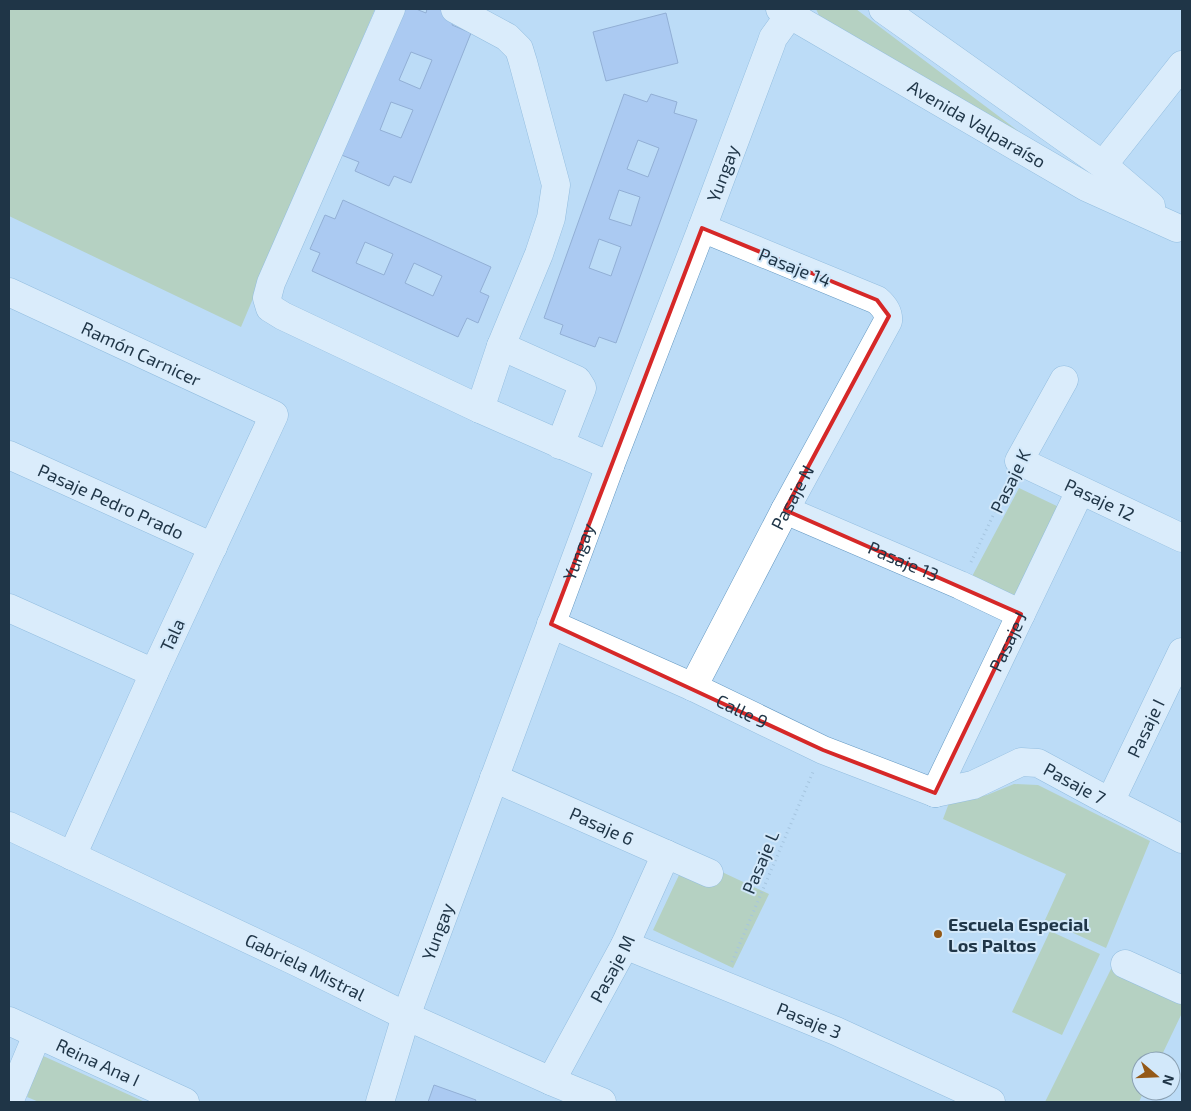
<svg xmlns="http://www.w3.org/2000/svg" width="1191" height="1111" font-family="'Exo 2',sans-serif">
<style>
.green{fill:#adc380}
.building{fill:#98b4eb;stroke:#5e77aa;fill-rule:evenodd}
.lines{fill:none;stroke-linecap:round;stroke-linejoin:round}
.minor-casing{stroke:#6398c2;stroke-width:29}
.major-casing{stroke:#6398c2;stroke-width:29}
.path{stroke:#8ba8c1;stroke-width:3;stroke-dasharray:1 4;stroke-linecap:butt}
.minor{stroke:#fff;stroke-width:28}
.major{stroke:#fff;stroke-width:28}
.marked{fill:none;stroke:#d62828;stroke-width:4;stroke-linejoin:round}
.poi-dot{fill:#945917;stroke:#d2e8fa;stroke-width:2}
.labels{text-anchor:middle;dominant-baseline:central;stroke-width:4;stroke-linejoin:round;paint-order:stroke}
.street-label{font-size:18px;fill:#1f3547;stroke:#d2e8fa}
.poi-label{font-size:18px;font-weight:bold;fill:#1f3547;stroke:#d2e8fa;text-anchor:start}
</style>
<rect width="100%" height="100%" fill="#bcdcf7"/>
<path class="green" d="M 9,9 L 375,9 L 241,327 L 9,216 Z
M 816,9 L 856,9 L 1098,191 L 822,22 Z
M 1019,488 L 1061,508 L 1015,604 L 969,582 Z
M 1014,784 L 1038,785 L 1150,841 L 1106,948 L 1045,920 L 1066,874 L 943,819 L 949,803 L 987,795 Z
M 688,856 L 769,894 L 733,968 L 653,930 Z
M 1050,931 L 1100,954 L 1062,1035 L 1012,1012 Z
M 1112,967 L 1182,1002 L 1182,1013 L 1159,1061 L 1141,1061 L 1141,1091 L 1144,1091 L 1139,1102 L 1045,1102 Z
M 41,1055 L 145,1102 L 39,1102 L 27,1097 Z"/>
<path class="building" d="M 398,9 L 416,9 L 426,13 L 427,9 L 443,9 L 456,14 L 452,25 L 471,33 L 411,183 L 394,176 L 389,186 L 355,171 L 359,162 L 339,154 ZM 411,52 L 432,60 L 420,89 L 399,80 ZM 391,102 L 413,110 L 401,138 L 380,130 Z
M 666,13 L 678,63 L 606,81 L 593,32 Z
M 624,94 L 647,102 L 651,94 L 677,102 L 674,113 L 697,120 L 616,343 L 599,337 L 595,347 L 560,334 L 563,325 L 544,318 ZM 638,140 L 659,148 L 648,177 L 627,169 ZM 619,190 L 640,197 L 631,226 L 609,219 ZM 599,239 L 621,247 L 611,276 L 589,268 Z
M 343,200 L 491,267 L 480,292 L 489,296 L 478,323 L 467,318 L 458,337 L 312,271 L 320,253 L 310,249 L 325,215 L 335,219 ZM 365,242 L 393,254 L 384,275 L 356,263 ZM 414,263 L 442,276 L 433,296 L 405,283 Z
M 434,1085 L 476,1100 L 475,1102 L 428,1102 Z"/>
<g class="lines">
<defs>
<g id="minor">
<path d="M 391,9 L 271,283 L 267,298 L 270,308 L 283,316 L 480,409 L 610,466"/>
<path d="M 455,9 L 507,37 L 519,49 L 523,62 L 556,185 L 551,218 L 539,254 L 501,346 L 480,409"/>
<path d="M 1103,165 L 1182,65"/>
<path id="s1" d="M 9,292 L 274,415 L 154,673 L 72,856"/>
<path d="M 501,346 L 577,380 L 582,388 L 560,445"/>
<path id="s2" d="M 1064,380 L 1019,461 L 1182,538"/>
<path id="s3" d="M 9,455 L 213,547"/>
<path id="s4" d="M 785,510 L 960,585 L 1021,614"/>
<path d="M 9,608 L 154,673"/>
<path id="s5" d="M 551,624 L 693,687 L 823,750 L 935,793"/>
<path id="s6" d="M 693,687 L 785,510 L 888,321 C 889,312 884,306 877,300 L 702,228"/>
<path id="s7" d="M 494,778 L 709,873"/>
<path id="s8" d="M 935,793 L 1080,491"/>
<path id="s9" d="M 935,793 L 973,785 L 1021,762 L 1038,763 L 1110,802 L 1182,839"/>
<path id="s10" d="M 1110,802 L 1182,652"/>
<path id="s11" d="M 9,826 L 301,964 L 406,1016 L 551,1081 L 602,1102"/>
<path id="s12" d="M 625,945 L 836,1031 L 991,1102"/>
<path d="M 1125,964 L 1182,990"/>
<path id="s13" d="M 9,1021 L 185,1102"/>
<path id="s14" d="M 551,1081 L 625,945 L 666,854"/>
<path d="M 9,1102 L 37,1035"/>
<path id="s15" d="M 380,1102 L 406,1016 L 610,466 L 702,228 L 771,44 L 773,38 L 794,9"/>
</g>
<g id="major">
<path id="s16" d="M 780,9 L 1086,187 L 1177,228"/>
<path d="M 883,9 L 1103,165 L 1151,206"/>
</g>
</defs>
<use href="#minor" class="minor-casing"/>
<use href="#major" class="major-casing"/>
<path class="path" d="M 971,562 L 1008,484
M 732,962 L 813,772"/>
<use href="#minor" class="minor"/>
<use href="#major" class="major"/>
</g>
<path d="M0 0H1191V1111H0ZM 702,228 L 877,300 L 889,316 L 785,510 L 1021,614 L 935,793 L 823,750 L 551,624 Z" fill="#bcdcf7" fill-opacity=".55" fill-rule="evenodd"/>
<path class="marked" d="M 702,228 L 877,300 L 889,316 L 785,510 L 1021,614 L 935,793 L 823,750 L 551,624 Z"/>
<circle class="poi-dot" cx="938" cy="934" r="5"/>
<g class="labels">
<g class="street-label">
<text stroke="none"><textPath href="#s16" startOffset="228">Avenida Valparaíso</textPath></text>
<text stroke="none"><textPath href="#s15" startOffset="990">Yungay</textPath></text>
<text transform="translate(795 267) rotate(22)">Pasaje 14</text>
<text stroke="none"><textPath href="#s1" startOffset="146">Ramón Carnicer</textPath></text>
<text transform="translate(1010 481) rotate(-64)">Pasaje K</text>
<text stroke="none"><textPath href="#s6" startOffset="214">Pasaje N</textPath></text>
<text stroke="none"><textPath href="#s2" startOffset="182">Pasaje 12</textPath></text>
<text stroke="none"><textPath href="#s3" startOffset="112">Pasaje Pedro Prado</textPath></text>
<text stroke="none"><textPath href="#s15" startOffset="585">Yungay</textPath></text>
<text stroke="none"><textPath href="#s4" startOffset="129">Pasaje 13</textPath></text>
<text transform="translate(172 635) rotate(-65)">Tala</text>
<text stroke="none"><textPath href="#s8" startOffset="168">Pasaje J</textPath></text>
<text stroke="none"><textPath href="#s5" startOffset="210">Calle 9</textPath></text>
<text stroke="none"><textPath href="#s10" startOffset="82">Pasaje I</textPath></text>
<text stroke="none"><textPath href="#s9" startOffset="151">Pasaje 7</textPath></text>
<text stroke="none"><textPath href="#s7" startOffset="118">Pasaje 6</textPath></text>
<text transform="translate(760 862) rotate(-67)">Pasaje L</text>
<text stroke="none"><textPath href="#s15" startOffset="180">Yungay</textPath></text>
<text stroke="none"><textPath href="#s11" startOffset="328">Gabriela Mistral</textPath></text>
<text stroke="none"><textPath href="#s14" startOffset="128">Pasaje M</textPath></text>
<text stroke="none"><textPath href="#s12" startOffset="199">Pasaje 3</textPath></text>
<text stroke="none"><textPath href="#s13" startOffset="98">Reina Ana I</textPath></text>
</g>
<g class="poi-label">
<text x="948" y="924">Escuela Especial<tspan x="948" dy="21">Los Paltos</tspan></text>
</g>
</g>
<rect width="1191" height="1111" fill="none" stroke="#1f3547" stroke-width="20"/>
<g transform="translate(1156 1076) rotate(109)"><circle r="24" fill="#d2e8fa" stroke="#8aa0b2"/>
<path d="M0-4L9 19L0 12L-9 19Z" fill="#945917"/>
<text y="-8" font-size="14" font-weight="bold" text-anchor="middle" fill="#1f3547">N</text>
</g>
</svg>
